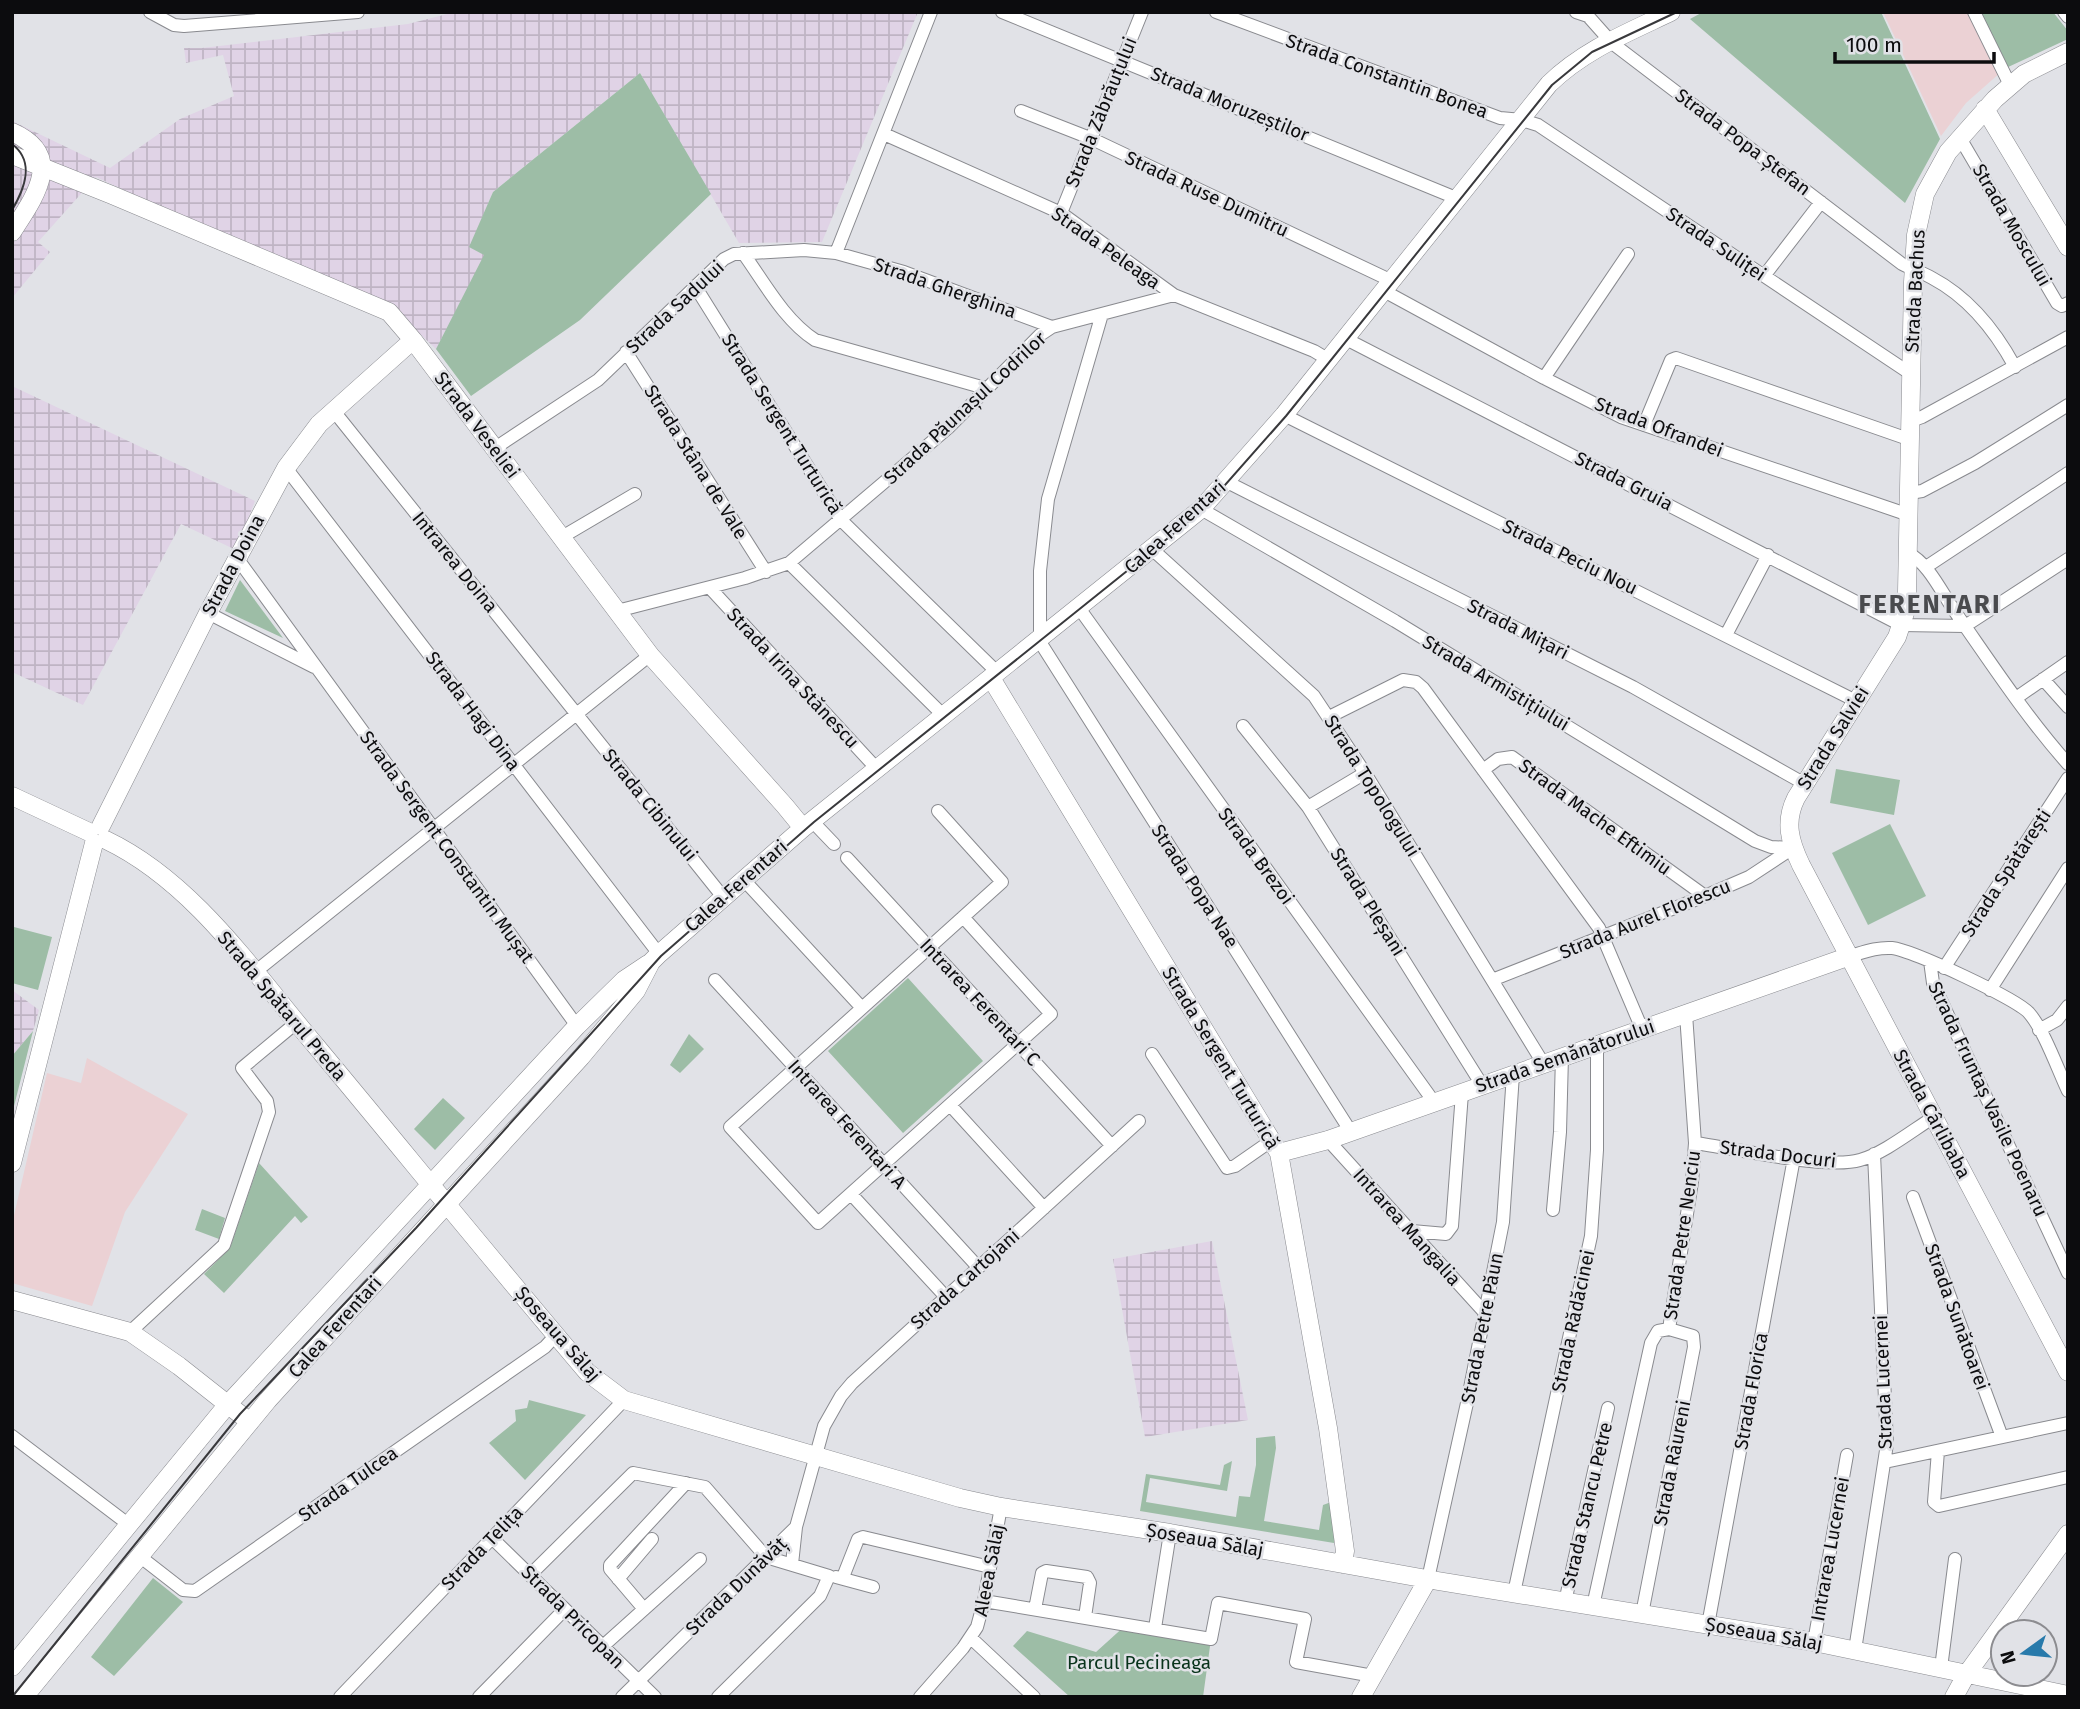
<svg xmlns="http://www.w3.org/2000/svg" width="2080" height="1709" font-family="'Fira Sans',sans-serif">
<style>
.commercial{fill:#ebd1d4}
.industrial{fill:url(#industrial-grid)}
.green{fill:#9dbda6}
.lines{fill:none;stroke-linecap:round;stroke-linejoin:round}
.street-casing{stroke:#898a8f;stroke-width:14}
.secondary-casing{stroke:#898a8f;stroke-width:19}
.street{stroke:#fff;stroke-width:12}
.secondary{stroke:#fff;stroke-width:18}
.tram{stroke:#39393c;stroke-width:2}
.labels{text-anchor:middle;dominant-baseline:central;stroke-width:5;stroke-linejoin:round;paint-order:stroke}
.street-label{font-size:19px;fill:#0c0c0e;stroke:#e1e2e7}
.park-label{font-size:19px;fill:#08331b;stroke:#e1e2e7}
.district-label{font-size:26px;font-weight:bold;letter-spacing:2px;fill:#4a4b4e;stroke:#e1e2e7}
</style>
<defs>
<pattern id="industrial-grid" width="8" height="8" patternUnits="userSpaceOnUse" patternTransform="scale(1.75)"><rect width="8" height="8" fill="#e0d3e6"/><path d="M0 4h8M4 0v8" fill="none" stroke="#bfb4c4"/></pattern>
</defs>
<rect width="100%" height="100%" fill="#e1e2e7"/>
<path class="commercial" d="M 1883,12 L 1972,12 L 2001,72 L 1966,103 L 1941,136 Z
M 87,1058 L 188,1114 L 125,1212 L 92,1306 L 12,1283 L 12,1224 L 47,1073 L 81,1083 Z"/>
<path class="industrial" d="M 455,12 L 918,12 L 822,242 L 739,243 L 640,73 L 493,192 L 470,247 L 485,255 L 436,349 L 406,321 L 96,177 L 38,242 L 50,252 L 12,298 L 12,121 L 110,168 L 180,119 L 234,96 L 223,55 L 186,63 L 184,48 L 202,48 L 408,24 Z
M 12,386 L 255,501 L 236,550 L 181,524 L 83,705 L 12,672 Z
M 12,990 L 39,1010 L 33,1031 L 12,1056 Z
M 1212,1241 L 1248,1420 L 1145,1437 L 1113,1259 Z"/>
<path class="green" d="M 1703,12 L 1881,12 L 1940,139 L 1905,203 L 1690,19 Z
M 1979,12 L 2053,12 L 2068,31 L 2068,39 L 2006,68 Z
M 640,73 L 711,194 L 580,320 L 471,396 L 436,349 L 484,255 L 469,247 L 493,192 Z
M 240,580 L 283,638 L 225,611 Z
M 1836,769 L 1900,780 L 1894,815 L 1830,803 Z
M 1890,824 L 1926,896 L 1868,925 L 1832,853 Z
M 14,927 L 52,937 L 38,990 L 12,983 Z
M 908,978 L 983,1061 L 903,1133 L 828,1051 Z
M 33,1031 L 12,1114 L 12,1056 Z
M 689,1034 L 704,1049 L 680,1073 L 670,1065 Z
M 443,1098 L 465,1118 L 435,1150 L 414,1129 Z
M 259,1163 L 308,1217 L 301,1223 L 295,1216 L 224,1293 L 204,1274 L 230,1248 Z
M 202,1209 L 225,1218 L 219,1239 L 195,1230 Z
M 529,1400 L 586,1415 L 525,1480 L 489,1443 L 516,1421 L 515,1410 L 527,1408 Z
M 1275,1436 L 1276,1448 L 1264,1521 L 1319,1530 L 1323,1505 L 1334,1501 L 1334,1543 L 1140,1511 L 1146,1474 L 1220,1485 L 1224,1465 L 1232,1461 L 1227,1491 L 1150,1478 L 1146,1502 L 1236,1517 L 1239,1496 L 1250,1497 L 1256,1465 L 1256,1438 Z
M 153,1578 L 183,1602 L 114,1676 L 91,1657 Z
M 1127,1624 L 1211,1639 L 1203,1697 L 1070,1697 L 1013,1646 L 1027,1631 L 1096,1652 Z"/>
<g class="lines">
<defs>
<path id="street" d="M 150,12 L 174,25 L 184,26 L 358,12
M 1002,12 L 1456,198
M 1216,12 L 1500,118 L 1522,120 L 1538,125 L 1911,374
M 1576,12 L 1588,16 L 1612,43 L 1902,264 C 1912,269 1923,273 1932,278 C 1968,297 1996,332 2015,367
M 1974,12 L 2010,85
M 2064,12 L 2068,17
M 1021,111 L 1090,138 L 1392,281
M 884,134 L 1061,213 L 1174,295 L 1314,351 L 1329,360
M 1960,138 L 2057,303 L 2062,306 L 2068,303
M 1061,213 L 1142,12
M 743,253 C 764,282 784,320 815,340 L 985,388
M 836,253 L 931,12
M 1764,276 L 1821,202
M 695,286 L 841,520 L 998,673
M 1384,291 L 1544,378 L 1621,417 L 1909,515
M 1102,314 L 1048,499 L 1040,571 L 1040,642 L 1351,1132
M 1346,339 L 1901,625 L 1965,626 L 2068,559
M 626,352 L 766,572
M 1544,378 L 1628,254
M 333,410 L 723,897
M 1284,415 L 1856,701
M 1911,421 L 1922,417 L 2068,337
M 1644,425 L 1671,360 L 1676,358 L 1911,440
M 495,448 L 598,380 L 724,259 L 734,254 L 804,250 L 836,253 L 904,272 L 1052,327
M 286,468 L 659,954
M 1227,482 L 1633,687 L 1805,784
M 1910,493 L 1922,491 L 1975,463 L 2068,405
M 1201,509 L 1395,621 L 1755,841 L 1771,847 L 1793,848
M 562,537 L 635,494
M 1153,550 L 1314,696 L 1365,773 L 1543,1063
M 1908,553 C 1930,564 1943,596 1958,616 C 1993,666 2027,718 2068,764
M 237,558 L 577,1026
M 789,563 L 944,716
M 1926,567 L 2068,473
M 710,588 L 877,769
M 1079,608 L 1434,1102
M 617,611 L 745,578 L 789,563 L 948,428 L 1040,335 L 1052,327 L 1174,295
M 208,613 L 314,667
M 1726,635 L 1768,555
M 2043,679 L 2068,707
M 2016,698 L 2068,662
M 1329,717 L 1403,680 L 1416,682 L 1423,688 L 1599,928 L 1642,1029
M 1243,726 L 1308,807 L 1482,1085
M 1483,770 L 1498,759 L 1512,757 L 1705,896
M 1308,807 L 1365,773
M 938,811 L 1002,882 L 730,1127 L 818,1223 L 1051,1014 L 963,917
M 812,821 L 834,844
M 847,858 L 1112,1146
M 743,879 L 862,1008
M 1850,956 C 1864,952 1877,947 1892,948 C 1912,950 2017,999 2029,1013 C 2044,1030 2058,1070 2068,1091
M 1930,961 L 1933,983 L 2068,1273
M 1944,968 L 2068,778
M 255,972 L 650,655
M 715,980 L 978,1267
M 1492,980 L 1705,896 L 1749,877 L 1793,848
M 1990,990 L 2068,868
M 2039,1030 L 2057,1020 L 2068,1006
M 1152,1054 L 1227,1168 L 1235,1166 L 1271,1141
M 950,1105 L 1044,1208
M 1328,1140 L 1486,1314
M 1695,1143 C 1733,1148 1826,1170 1860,1160 C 1883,1154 1913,1130 1934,1117
M 851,1194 L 945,1296
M 1913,1197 L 2002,1437
M 1553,1210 L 1560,1132 L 1562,1056
M 1412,1231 L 1446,1234 L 1452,1226 L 1462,1093
M 1669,1329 L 1692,1182 L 1695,1143 L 1686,1014
M 130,1332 L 224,1245 L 269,1112 L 267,1101 L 242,1068 L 296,1023
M 12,1436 L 128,1524
M 1938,1451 L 1934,1502 L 1939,1506 L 2068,1477
M 1885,1462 L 2068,1423
M 492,1538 L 655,1697
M 138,1555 L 183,1590 L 195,1591 L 545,1347 L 556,1335
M 792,1564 L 796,1527
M 530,1575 L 633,1473 L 705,1487 L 766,1557 L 829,1576 L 820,1596 L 718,1697
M 836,1577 L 873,1587
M 843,1577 L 858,1539 L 863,1537 L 990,1567
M 618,1579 L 652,1539
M 1428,1579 L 1467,1403 L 1503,1222 L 1513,1074
M 1514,1593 L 1591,1236 L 1597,1150 L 1597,1044
M 984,1601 L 1211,1639 L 1218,1603 L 1305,1619 L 1296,1662 L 1373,1676
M 1565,1602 L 1608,1408
M 1593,1606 L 1651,1343 L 1658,1331 L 1669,1329 L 1693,1336 L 1694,1347 L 1642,1614
M 644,1609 L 610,1569 L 610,1565 L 686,1483
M 1035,1609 L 1042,1573 L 1046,1571 L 1087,1577 L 1090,1583 L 1085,1617
M 1708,1625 L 1794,1158
M 1155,1628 L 1170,1533
M 971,1638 L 1034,1697
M 1814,1642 L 1847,1455
M 603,1646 L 700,1559
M 1855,1650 L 1887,1444 L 1874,1154
M 1941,1668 L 1955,1559
M 340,1697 L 624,1400
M 479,1697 L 565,1609
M 622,1697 L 796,1527 L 824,1426 L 841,1396 L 852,1383 L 1139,1121
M 920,1697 L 963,1648 L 977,1627 L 984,1601 L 1001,1507"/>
<path id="secondary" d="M 2068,52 L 2024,74 L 1995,99 L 1948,152 L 1925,194 L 1916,235 L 1913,282 L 1907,592 L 1905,613 L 1897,637 L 1796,798 C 1784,822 1790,842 1801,865 L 2068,1372
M 1985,109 L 2068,247
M 12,132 C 66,156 34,198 12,232
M 12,155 L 112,195 L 389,312 L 413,340 L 650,655 L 785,806 L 803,828
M 991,678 L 1279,1153 L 1328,1428 L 1345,1551 L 1343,1564
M 12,796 L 89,832
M 101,826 L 208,613 L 286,468 L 319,424 L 413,340
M 106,840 C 194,882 254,973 316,1046 C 406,1154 495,1264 587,1372 L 624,1400 L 960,1498 L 1001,1507 L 1170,1533 L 1438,1581 L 1814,1642 L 2068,1695
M 1279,1153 L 1328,1140 L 1850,956
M 12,1163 L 94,843
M 12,1300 L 130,1332 L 179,1366 L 250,1422
M 12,1667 L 228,1404 L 577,1026 L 624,980 L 648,964
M 24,1697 L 268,1400 L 581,1057 L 636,991 L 651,962 L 659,954 L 803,828 L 1201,509 L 1284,415 L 1549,84 C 1584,50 1627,33 1671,12
M 1361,1697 L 1428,1579
M 1954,1697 L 1966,1675 L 2068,1534"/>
</defs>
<use href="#street" class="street-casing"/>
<use href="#secondary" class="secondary-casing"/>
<use href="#street" class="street"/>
<use href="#secondary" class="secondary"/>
<path class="tram" d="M 12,144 C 36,162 24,190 12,210
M 12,1697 L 240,1414 L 416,1228 L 661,956 L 814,822 L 1203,510 L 1286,416 L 1552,85 L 1592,52 L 1677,12"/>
</g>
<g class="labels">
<g class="street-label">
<text transform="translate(1387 76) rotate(20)">Strada Constantin Bonea</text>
<text transform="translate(1230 104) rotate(22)">Strada Moruzeștilor</text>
<text transform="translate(1101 112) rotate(-68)">Strada Zăbrăuțului</text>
<text transform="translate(1743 142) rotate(37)">Strada Popa Ștefan</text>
<text transform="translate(1207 194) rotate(25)">Strada Ruse Dumitru</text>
<text transform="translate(2012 225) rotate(60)">Strada Moscului</text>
<text transform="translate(1716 244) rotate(34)">Strada Suliței</text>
<text transform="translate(1106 248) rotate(35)">Strada Peleaga</text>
<text transform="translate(945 288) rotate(19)">Strada Gherghina</text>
<text transform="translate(1915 291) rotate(-87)">Strada Bachus</text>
<text transform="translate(675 307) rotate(-43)">Strada Sadului</text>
<text transform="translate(965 408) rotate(-43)">Strada Păunașul Codrilor</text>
<text transform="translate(782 424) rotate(58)">Strada Sergent Turturică</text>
<text transform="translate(477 425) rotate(53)">Strada Veseliei</text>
<text transform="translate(1659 427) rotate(21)">Strada Ofrandei</text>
<text transform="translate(696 462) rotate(58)">Strada Stâna de Vale</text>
<text transform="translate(1624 481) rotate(27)">Strada Gruia</text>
<text transform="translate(1175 527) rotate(-42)">Calea Ferentari</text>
<text transform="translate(1570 557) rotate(26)">Strada Peciu Nou</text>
<text transform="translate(455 562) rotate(51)">Intrarea Doina</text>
<text transform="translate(233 565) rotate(-62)">Strada Doina</text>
<text transform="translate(1518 629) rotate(27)">Strada Mițari</text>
<text transform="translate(793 678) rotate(47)">Strada Irina Stănescu</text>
<text transform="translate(1496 683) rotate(31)">Strada Armistițiului</text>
<text transform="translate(473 711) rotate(53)">Strada Hagi Dina</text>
<text transform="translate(1833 738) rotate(-58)">Strada Salviei</text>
<text transform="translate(1372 786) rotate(58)">Strada Topologului</text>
<text transform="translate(650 805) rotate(51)">Strada Cibinului</text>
<text transform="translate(1595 817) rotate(36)">Strada Mache Eftimiu</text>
<text transform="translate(447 847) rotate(54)">Strada Sergent Constantin Mușat</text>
<text transform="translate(1256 856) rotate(54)">Strada Brezoi</text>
<text transform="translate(2006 873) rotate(-57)">Strada Spătărești</text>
<text transform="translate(736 886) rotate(-41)">Calea Ferentari</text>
<text transform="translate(1195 886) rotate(57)">Strada Popa Nae</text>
<text transform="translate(1368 902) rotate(58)">Strada Pleșani</text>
<text transform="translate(1645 919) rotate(-22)">Strada Aurel Florescu</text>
<text transform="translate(980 1002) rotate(47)">Intrarea Ferentari C</text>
<text transform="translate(282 1006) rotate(50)">Strada Spătarul Preda</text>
<text transform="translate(1565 1056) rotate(-19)">Strada Semănătorului</text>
<text transform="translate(1221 1058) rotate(59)">Strada Sergent Turturică</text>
<text transform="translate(1988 1099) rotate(65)">Strada Fruntaș Vasile Poenaru</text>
<text transform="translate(1932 1114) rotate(62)">Strada Cârlibaba</text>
<text transform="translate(847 1124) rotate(48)">Intrarea Ferentari A</text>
<text transform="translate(1778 1154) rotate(7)">Strada Docuri</text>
<text transform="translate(1407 1227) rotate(48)">Intrarea Mangalia</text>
<text transform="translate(1682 1235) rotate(-82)">Strada Petre Nenciu</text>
<text transform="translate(965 1279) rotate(-42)">Strada Cartojani</text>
<text transform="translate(1957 1317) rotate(70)">Strada Sunătoarei</text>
<text transform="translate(1573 1321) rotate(-78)">Strada Rădăcinei</text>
<text transform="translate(335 1327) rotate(-48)">Calea Ferentari</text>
<text transform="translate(1482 1328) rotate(-79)">Strada Petre Păun</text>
<text transform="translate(558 1334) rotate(49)">Șoseaua Sălaj</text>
<text transform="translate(1883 1382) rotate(-92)">Strada Lucernei</text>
<text transform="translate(1751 1391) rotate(-80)">Strada Florica</text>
<text transform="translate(1672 1463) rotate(-79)">Strada Râureni</text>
<text transform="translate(348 1484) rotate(-35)">Strada Tulcea</text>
<text transform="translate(1587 1505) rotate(-77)">Strada Stancu Petre</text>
<text transform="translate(1205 1540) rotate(10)">Șoseaua Sălaj</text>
<text transform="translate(482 1548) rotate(-46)">Strada Telița</text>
<text transform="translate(1830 1549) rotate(-80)">Intrarea Lucernei</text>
<text transform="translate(989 1570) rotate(-79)">Aleea Sălaj</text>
<text transform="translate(736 1586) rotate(-44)">Strada Dunăvăț</text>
<text transform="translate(573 1617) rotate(45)">Strada Pricopan</text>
<text transform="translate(1764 1634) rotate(10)">Șoseaua Sălaj</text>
</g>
<g class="park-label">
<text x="1139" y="1662">Parcul Pecineaga</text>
</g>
<g class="district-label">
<text x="1930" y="604">FERENTARI</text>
</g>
</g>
<rect width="2080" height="1709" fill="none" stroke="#0c0c0e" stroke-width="28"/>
<g transform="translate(2024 1653) rotate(255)"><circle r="33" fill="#e1e2e7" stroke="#8c8c90" stroke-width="2"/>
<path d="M0-5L12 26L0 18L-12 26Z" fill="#287aab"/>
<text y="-10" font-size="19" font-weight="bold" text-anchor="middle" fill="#0c0c0e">N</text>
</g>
<path d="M1835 52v10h159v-10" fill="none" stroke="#0c0c0e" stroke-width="3.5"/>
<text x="1846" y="52" font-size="21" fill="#0c0c0e" stroke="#e1e2e7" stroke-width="5" paint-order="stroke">100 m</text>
</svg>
